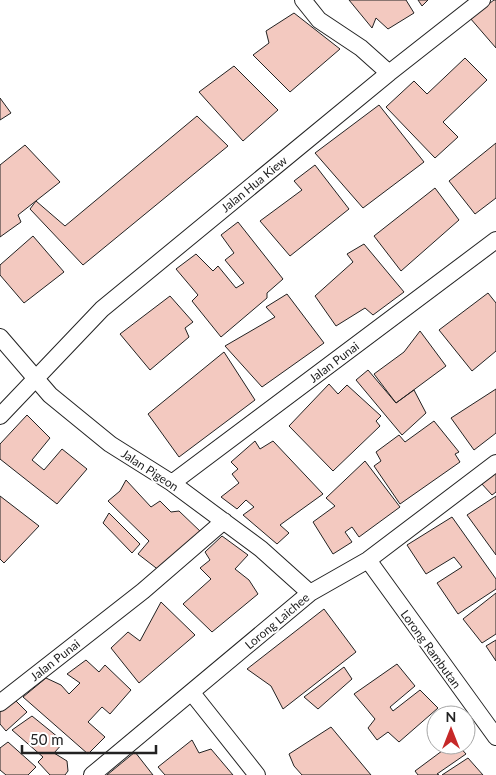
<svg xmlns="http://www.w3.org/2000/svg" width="496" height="775" font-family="Lato,sans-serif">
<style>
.building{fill:#f3c9c0;stroke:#222}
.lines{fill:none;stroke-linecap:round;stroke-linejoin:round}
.minor-casing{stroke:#222;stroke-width:18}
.minor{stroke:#fff;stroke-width:16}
.labels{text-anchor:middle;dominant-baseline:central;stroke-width:4;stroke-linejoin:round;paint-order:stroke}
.street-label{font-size:12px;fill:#222;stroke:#fff}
</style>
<rect width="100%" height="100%" fill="#fff"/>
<path class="building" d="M 349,0 L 406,0 L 414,13 L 388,29 L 376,18 L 372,28 Z
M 418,0 L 428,0 L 422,6 Z
M 494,0 L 496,0 L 496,48 L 470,18 Z
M 294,13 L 340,49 L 290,92 L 253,55 L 269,43 L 266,31 Z
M 465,58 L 487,80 L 443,122 L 458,137 L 435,158 L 386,107 L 414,81 L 427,94 Z
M 234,66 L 278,110 L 243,141 L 199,92 Z
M 0,98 L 11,113 L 0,120 Z
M 379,105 L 424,162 L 363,208 L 315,153 Z
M 197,116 L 228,146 L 83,265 L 30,209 L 36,201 L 65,226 Z
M 496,143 L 496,198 L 475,214 L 449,181 Z
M 25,145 L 60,182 L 18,215 L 21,222 L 0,237 L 0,165 Z
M 315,165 L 349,209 L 290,256 L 260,221 L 302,190 L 294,181 Z
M 435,188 L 459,220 L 401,271 L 374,236 Z
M 238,222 L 283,279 L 267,293 L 267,298 L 221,337 L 192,301 L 198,295 L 176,269 L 196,254 L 213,271 L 218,266 L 236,288 L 244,283 L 225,260 L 234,253 L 221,235 Z
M 33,236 L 64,272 L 24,303 L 0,275 L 0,265 Z
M 364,244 L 404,292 L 373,315 L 365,308 L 336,326 L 315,296 L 353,262 L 347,254 Z
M 488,293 L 496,303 L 496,351 L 472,371 L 439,330 Z
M 287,294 L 324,343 L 262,387 L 225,346 L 275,317 L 266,307 Z
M 170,296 L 193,322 L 185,328 L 189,337 L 150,370 L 120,334 Z
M 420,331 L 446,366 L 396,403 L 374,374 L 404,352 Z
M 224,352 L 255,400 L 179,457 L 148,414 Z
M 368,370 L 396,403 L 414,390 L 426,413 L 402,435 L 356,380 Z
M 329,384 L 338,394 L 347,385 L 381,416 L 376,421 L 380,426 L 333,471 L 289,426 Z
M 496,389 L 496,433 L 474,450 L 451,418 Z
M 27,415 L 50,438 L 32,460 L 44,470 L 62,449 L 87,469 L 57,504 L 0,459 L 0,444 Z
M 434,421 L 459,452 L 455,454 L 460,462 L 400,504 L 374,466 L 381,461 L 376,452 L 399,435 L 405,442 Z
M 255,441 L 260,449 L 273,441 L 323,494 L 280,525 L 289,533 L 277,544 L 243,515 L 254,507 L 246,500 L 237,509 L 221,497 L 239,483 L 232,474 L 238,469 L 231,462 Z
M 365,461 L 400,507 L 359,537 L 352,527 L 345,532 L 352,542 L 333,554 L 313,522 L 335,506 L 326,498 Z
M 496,473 L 496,492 L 492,495 L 481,483 Z
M 126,480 L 151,507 L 160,501 L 171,512 L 179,511 L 202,533 L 160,571 L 138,554 L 149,541 L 108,501 L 120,491 Z
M 0,496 L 39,526 L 4,563 L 0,559 Z
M 496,496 L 496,555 L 467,515 Z
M 109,513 L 140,544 L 132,553 L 103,523 Z
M 452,517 L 496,579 L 496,589 L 458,614 L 437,583 L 462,567 L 454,557 L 426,574 L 407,545 Z
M 222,536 L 248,555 L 235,569 L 249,580 L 258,594 L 212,632 L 183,604 L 211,579 L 200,568 L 210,560 L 205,552 Z
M 496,593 L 496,634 L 482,643 L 463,619 Z
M 161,602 L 195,635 L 139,683 L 111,648 L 128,632 L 140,641 Z
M 324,609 L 356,652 L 283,709 L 271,686 L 247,669 Z
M 496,640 L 496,661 L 486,646 Z
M 86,660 L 99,672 L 105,665 L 131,690 L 110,714 L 102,707 L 88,722 L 105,737 L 88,754 L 23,697 L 46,678 L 61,685 L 69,694 L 80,683 L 67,674 Z
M 397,664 L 415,686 L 390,707 L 393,711 L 420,690 L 438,708 L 399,742 L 388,732 L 377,740 L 368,728 L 375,719 L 354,694 Z
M 344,667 L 352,679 L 318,709 L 304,697 Z
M 15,700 L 27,712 L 6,731 L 0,724 L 0,712 Z
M 32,716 L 64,742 L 54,753 L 67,761 L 68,771 L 65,775 L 50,775 L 38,762 L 43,757 L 12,730 Z
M 331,727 L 371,775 L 302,775 L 294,766 L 289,754 Z
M 192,740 L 199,753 L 211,749 L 233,775 L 165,775 L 158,767 Z
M 8,742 L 36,767 L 28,775 L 6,775 L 0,770 L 0,748 Z
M 450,745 L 458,745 L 466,754 L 437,774 L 439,775 L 418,775 L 415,771 Z
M 135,752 L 153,775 L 107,775 Z
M 468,758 L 483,775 L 442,775 Z"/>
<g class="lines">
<defs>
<path id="minor" d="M 303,0 L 319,20 L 361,48 L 389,73
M 0,337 L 50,395 L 110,444 L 172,483 L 261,549 L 310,593
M 0,416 L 102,309 L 389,73 L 482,0
M 172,483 L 496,240
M 368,560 L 496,737
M 192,693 L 257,775
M 0,703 L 143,591 L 224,521
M 92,775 L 310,593 L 368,560 L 496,463"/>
</defs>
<use href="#minor" class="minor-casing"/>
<use href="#minor" class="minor"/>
</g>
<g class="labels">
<g class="street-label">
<text transform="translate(254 184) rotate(-39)">Jalan Hua Kiew</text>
<text transform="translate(334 362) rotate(-37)">Jalan Punai</text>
<text transform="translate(150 470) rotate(33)">Jalan Pigeon</text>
<text transform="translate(277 621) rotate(-40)">Lorong Laichee</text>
<text transform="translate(431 649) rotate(54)">Lorong Rambutan</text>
<text transform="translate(55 660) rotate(-38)">Jalan Punai</text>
</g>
</g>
<g transform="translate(451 730)"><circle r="24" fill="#ffffff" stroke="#a7a7a7"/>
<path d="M0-4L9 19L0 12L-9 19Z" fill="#c62828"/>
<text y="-8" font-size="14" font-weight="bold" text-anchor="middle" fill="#222222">N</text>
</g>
<path d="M22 745v8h134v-8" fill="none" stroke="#222222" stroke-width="2.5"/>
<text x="30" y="745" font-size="15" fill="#222222" stroke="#ffffff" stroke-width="4" paint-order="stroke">50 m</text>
</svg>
